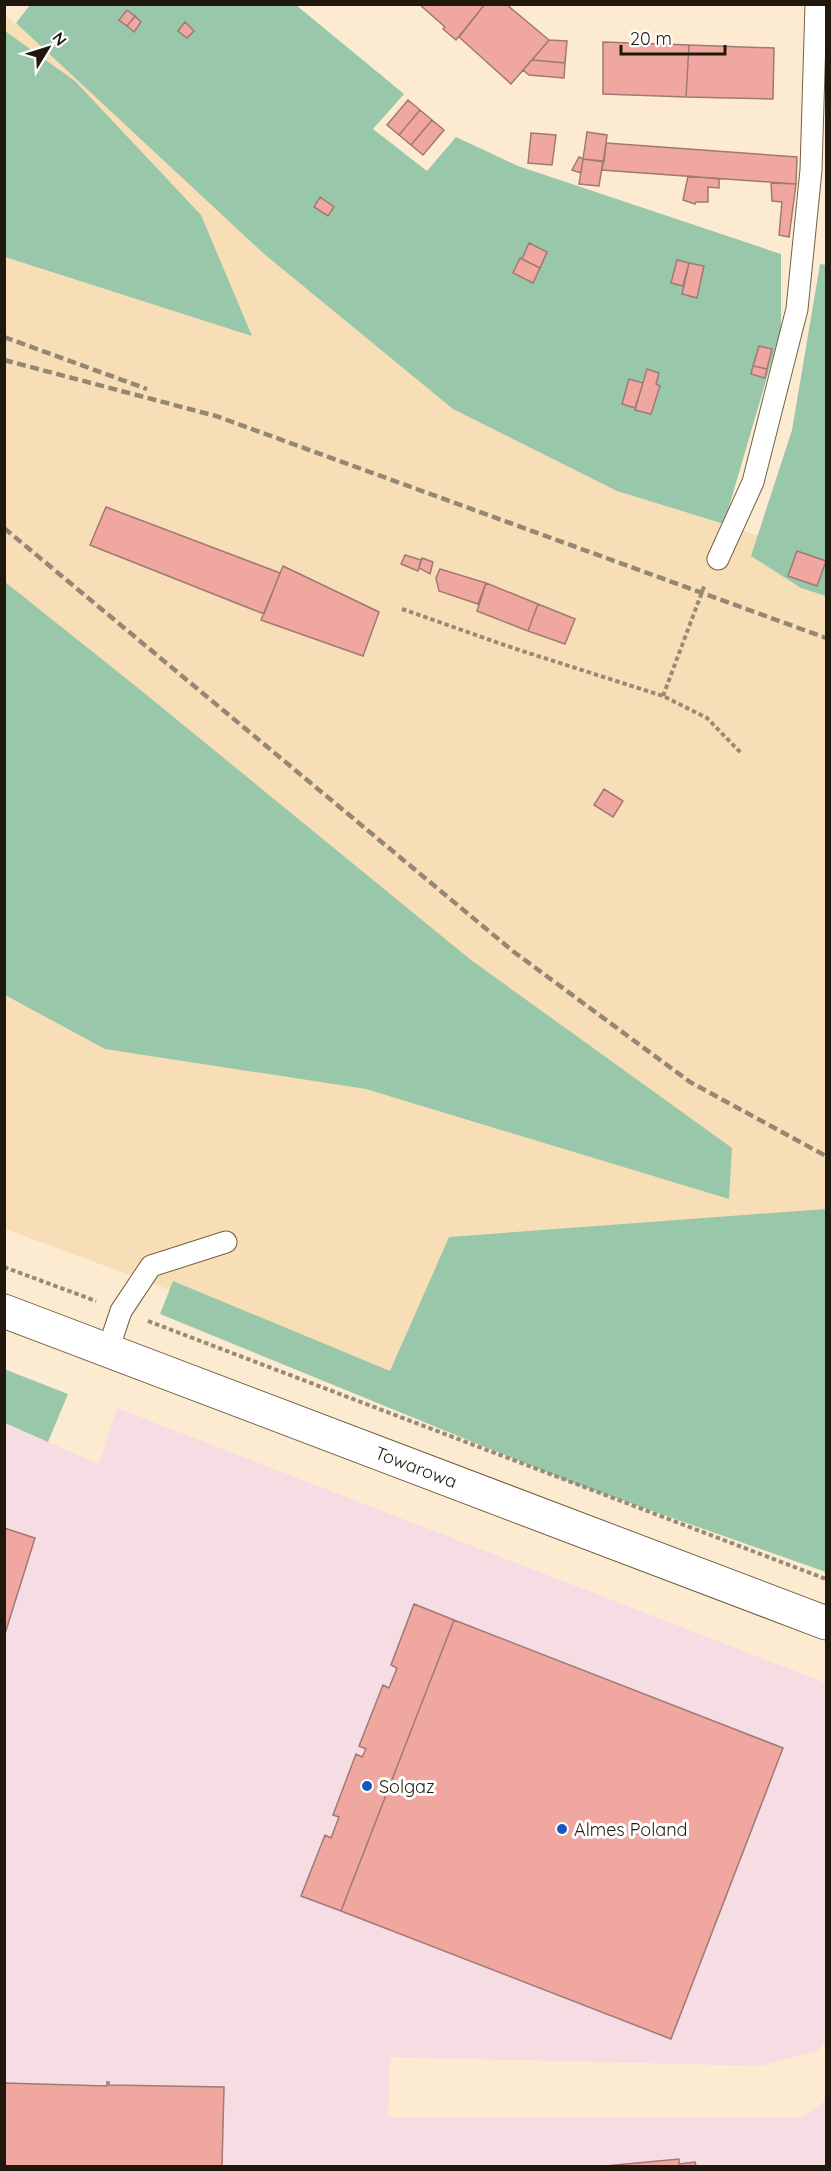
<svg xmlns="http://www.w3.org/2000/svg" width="831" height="2171" font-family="Quicksand,sans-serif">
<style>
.industrial{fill:#f6dce3}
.built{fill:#f8deb7}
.green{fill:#99c7aa}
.building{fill:#f0a79f;stroke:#9f7975;stroke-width:1.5}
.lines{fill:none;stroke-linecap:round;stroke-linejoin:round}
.service-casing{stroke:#746144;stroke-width:23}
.secondary-casing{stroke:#746144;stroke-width:35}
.path{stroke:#988a77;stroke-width:4;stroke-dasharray:4.5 3;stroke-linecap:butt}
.service{stroke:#fff;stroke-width:21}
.secondary{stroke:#fff;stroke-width:33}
.rail{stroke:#948774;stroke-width:4.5;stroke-dasharray:9 4.5;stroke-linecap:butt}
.poi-dot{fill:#1359c3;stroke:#fff;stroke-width:2}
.labels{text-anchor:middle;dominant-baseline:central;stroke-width:6;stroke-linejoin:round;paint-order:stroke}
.street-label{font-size:18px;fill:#20180d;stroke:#fff}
.poi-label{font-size:18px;fill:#20180d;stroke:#fff;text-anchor:start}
</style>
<rect width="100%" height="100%" fill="#fdebd1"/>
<path class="industrial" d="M 117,1408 L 826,1683 L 826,2040 L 819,2050 L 760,2066 L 390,2057 L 388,2117 L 801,2117 L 826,2100 L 826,2166 L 5,2166 L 4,1423 L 99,1464 Z"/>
<path class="built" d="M 4,15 L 76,67 L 617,491 L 826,556 L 826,1332 L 611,1453 L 5,1229 Z"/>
<path class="green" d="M 30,5 L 296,5 L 404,94 L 373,129 L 427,171 L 456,137 L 518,166 L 781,254 L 781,329 L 724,524 L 617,491 L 453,409 L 263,253 L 16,23 Z
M 5,31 L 75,81 L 201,215 L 252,336 L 5,257 Z
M 820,264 L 826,265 L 826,596 L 801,588 L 751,556 L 792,430 Z
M 5,582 L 143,692 L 471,960 L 732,1148 L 729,1199 L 366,1089 L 105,1049 L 5,995 Z
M 826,1209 L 826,1572 L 573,1483 L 160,1314 L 173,1281 L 390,1371 L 449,1237 Z
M 4,1369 L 68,1394 L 48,1442 L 5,1423 Z"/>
<path class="building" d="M 419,4 L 485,4 L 456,40 L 443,29 L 445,27 Z
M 485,4 L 506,4 L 549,40 L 511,84 L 459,37 Z
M 127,10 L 135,16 L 127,26 L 119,20 Z
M 135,16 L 141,22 L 134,32 L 127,26 Z
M 185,22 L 194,31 L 187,38 L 178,31 Z
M 549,40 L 567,41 L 565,63 L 532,60 Z
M 603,42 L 689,45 L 686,97 L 603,94 Z
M 689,45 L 774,48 L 773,99 L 686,97 Z
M 532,60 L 565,63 L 564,78 L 529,75 L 523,70 Z
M 408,100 L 420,110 L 399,135 L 387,125 Z
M 420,110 L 432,120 L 411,145 L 399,135 Z
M 432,120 L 444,130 L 423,155 L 411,145 Z
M 587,132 L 607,135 L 604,162 L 583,159 Z
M 531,133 L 556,135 L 552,165 L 528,163 Z
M 606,143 L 797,157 L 796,184 L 602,170 Z
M 579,157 L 583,159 L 581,173 L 572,170 Z
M 583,159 L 603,161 L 599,186 L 579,184 Z
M 688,176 L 719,179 L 719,188 L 708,187 L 708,202 L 696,202 L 695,204 L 683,200 Z
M 771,183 L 796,184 L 789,237 L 779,235 L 782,202 L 772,201 Z
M 320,197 L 334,207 L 328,216 L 314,207 Z
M 529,243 L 547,252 L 540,268 L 522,259 Z
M 520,258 L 540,268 L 533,283 L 513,273 Z
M 677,260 L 689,263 L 683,286 L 671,283 Z
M 689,263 L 704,266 L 697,298 L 682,294 Z
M 759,346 L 772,349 L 767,369 L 753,366 Z
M 753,366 L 767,369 L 765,378 L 751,374 Z
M 647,369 L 659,373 L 656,384 L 660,386 L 651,414 L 635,410 Z
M 629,379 L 643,383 L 635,408 L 622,404 Z
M 106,507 L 280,573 L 264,614 L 90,545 Z
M 797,551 L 826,561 L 817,586 L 788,576 Z
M 405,555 L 421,560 L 418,571 L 401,564 Z
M 422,558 L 433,562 L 430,574 L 419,568 Z
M 283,566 L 379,612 L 363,656 L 261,620 Z
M 440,569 L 486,583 L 478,604 L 439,591 L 436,578 Z
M 486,583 L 538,604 L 528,631 L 477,611 Z
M 538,604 L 575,619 L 565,644 L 528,631 Z
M 604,789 L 623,801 L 613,817 L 594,805 Z
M 4,1528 L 35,1538 L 4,1637 Z
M 414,1604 L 454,1620 L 341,1911 L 301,1896 L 325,1835 L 331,1838 L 339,1817 L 333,1815 L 356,1754 L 362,1757 L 366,1749 L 359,1746 L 383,1685 L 389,1688 L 397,1668 L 391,1665 Z
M 454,1620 L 783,1748 L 671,2039 L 341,1911 Z
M 107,2082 L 109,2082 L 109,2085 L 224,2087 L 222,2166 L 4,2166 L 4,2083 L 107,2086 Z
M 679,2159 L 679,2164 L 695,2162 L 696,2166 L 605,2166 Z"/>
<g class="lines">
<defs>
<path id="service" d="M 718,559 L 753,482 L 797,309 L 811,170 L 816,4
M 108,1350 L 121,1311 L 151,1266 L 226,1242"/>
<path id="secondary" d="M 4,1311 L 826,1623"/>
</defs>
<use href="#service" class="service-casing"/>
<use href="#secondary" class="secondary-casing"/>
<path class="path" d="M 402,609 L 516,649 L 663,696 L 707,718 L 742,754
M 663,696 L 705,584
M 4,1267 L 96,1301
M 148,1321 L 826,1579"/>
<use href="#service" class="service"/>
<use href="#secondary" class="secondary"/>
<path class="rail" d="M 4,337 L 147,389
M 4,360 L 216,416 L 826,638
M 4,528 L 514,952 L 690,1082 L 826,1156"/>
</g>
<g class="poi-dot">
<circle cx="367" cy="1786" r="6"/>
<circle cx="562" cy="1829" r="6"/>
</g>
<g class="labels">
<g class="street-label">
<text transform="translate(416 1467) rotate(21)">Towarowa</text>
</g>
<g class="poi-label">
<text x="379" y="1786">Solgaz</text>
<text x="574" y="1829">Almes Poland</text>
</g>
</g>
<rect width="831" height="2171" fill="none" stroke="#20180d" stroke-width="12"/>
<g transform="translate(48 48) rotate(52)" stroke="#ffffff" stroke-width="4.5" paint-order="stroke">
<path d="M0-4.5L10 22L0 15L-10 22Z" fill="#20180d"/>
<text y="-9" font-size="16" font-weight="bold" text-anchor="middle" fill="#20180d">N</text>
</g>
<path d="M621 45v9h104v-9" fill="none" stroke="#20180d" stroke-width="3"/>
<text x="630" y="45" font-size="18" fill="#20180d" stroke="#ffffff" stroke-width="4.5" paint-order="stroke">20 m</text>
</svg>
